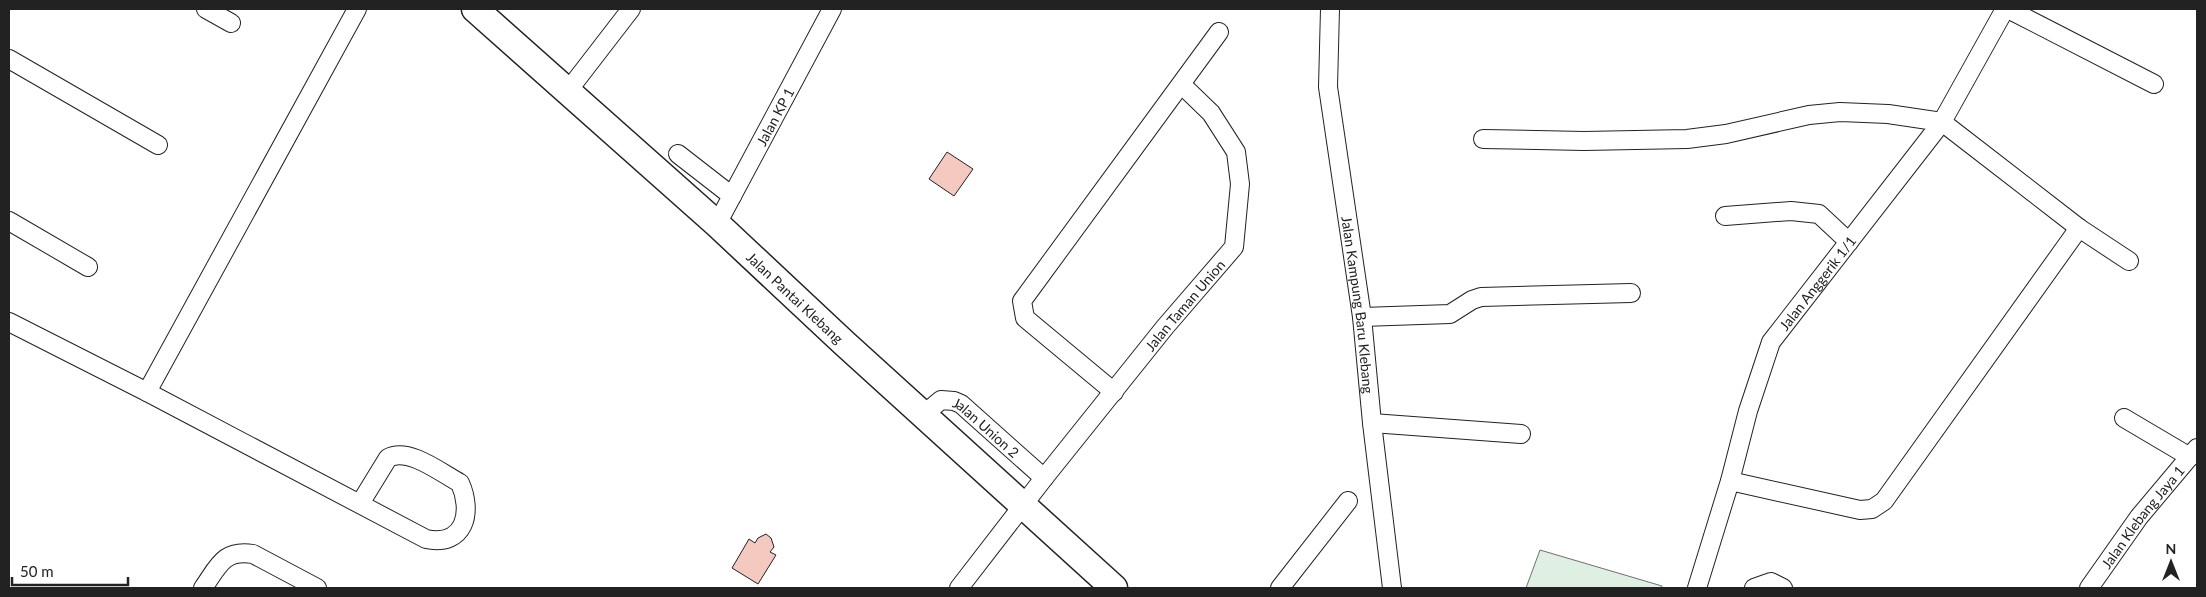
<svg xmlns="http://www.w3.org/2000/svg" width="2206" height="597" font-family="Lato,sans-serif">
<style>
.green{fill:#e0efe3;stroke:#6f6f6f}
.building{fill:#f3c9c0;stroke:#222}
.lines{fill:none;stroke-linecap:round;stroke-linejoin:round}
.minor-casing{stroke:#222;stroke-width:20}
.highway-casing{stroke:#222;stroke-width:29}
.minor{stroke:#fff;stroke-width:18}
.highway{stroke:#fff;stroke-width:26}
.labels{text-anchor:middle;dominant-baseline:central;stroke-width:4;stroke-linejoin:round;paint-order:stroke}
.street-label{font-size:14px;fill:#222;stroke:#fff}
</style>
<rect width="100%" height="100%" fill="#fff"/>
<path class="green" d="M 1540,550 L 1662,586 L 1661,588 L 1526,588 Z"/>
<path class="building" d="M 947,152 L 973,169 L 954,196 L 929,179 Z
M 766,534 L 771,538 L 774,547 L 770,552 L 776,555 L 758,584 L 732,568 L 749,539 L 755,543 L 758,538 Z"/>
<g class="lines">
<defs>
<g id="minor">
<path d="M 206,9 L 231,23"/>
<path id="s1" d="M 1330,9 L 1328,87 L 1362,317 L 1372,423 L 1392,588"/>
<path d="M 2008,9 L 2154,84"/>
<path d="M 9,59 L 158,145"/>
<path d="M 567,92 L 631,9"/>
<path d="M 1483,139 L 1584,141 L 1687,139 L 1726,134 L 1809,115 L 1840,112 L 1888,114 L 1942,122 L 2079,228 L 2129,261"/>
<path d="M 678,154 L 732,196"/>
<path d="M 1725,216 L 1791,211 L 1819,214 L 1849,242"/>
<path d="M 9,221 L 88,267"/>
<path id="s2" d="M 717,224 L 832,9"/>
<path d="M 1362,317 L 1450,314 L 1472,300 L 1481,297 L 1631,293"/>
<path d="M 9,322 L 147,392 L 426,539 C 465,547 473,512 460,483 C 441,473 409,447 388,458 L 361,502"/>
<path d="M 147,392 L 357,9"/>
<path d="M 1114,392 L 1025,318 L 1022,301 L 1219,32"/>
<path id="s3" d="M 923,415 L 941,400 L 954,401 L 961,404 L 1044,478"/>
<path d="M 2124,418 L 2190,457"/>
<path d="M 1372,423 L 1521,434"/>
<path d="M 1730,481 L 1860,510 L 1872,509 L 1884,501 L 2079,228"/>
<path d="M 203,588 C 218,567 223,549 253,554 L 317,588"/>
<path id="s4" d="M 959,588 L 1044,478 L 1165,327 L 1234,247 L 1240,184 L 1236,152 L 1211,113 L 1182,85"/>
<path d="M 1280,588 L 1348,501"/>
<path id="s5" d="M 1697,588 L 1730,481 L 1748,411 L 1771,342 L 1942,122 L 2005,9"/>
<path d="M 1754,588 L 1771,582 L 1783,588"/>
<path id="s6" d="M 2089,588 L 2139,517 L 2197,448"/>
</g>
<g id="highway">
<path id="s7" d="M 475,9 L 717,224 L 843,342 L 1114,588"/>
</g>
</defs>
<use href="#minor" class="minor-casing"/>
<use href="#highway" class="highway-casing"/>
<use href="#minor" class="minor"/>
<use href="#highway" class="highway"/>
</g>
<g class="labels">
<g class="street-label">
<text stroke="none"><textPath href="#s2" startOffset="122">Jalan KP 1</textPath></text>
<text stroke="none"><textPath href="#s5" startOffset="332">Jalan Anggerik 1/1</textPath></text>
<text stroke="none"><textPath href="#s7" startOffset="431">Jalan Pantai Klebang</textPath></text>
<text stroke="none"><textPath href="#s1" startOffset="298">Jalan Kampung Baru Klebang</textPath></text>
<text stroke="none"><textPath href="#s4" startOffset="362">Jalan Taman Union</textPath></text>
<text stroke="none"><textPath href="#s3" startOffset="78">Jalan Union 2</textPath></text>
<text stroke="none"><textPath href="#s6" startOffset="89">Jalan Klebang Jaya 1</textPath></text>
</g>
</g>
<rect width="2206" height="597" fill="none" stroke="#222222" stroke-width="20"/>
<g transform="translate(2171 562)" stroke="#ffffff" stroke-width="4" paint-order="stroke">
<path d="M0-4L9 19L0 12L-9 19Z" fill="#222222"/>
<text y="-8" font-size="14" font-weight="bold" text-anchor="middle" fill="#222222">N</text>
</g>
<path d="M12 577v8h116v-8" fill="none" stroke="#222222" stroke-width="2.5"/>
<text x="20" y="577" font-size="15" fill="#222222" stroke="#ffffff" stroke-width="4" paint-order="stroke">50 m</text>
</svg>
